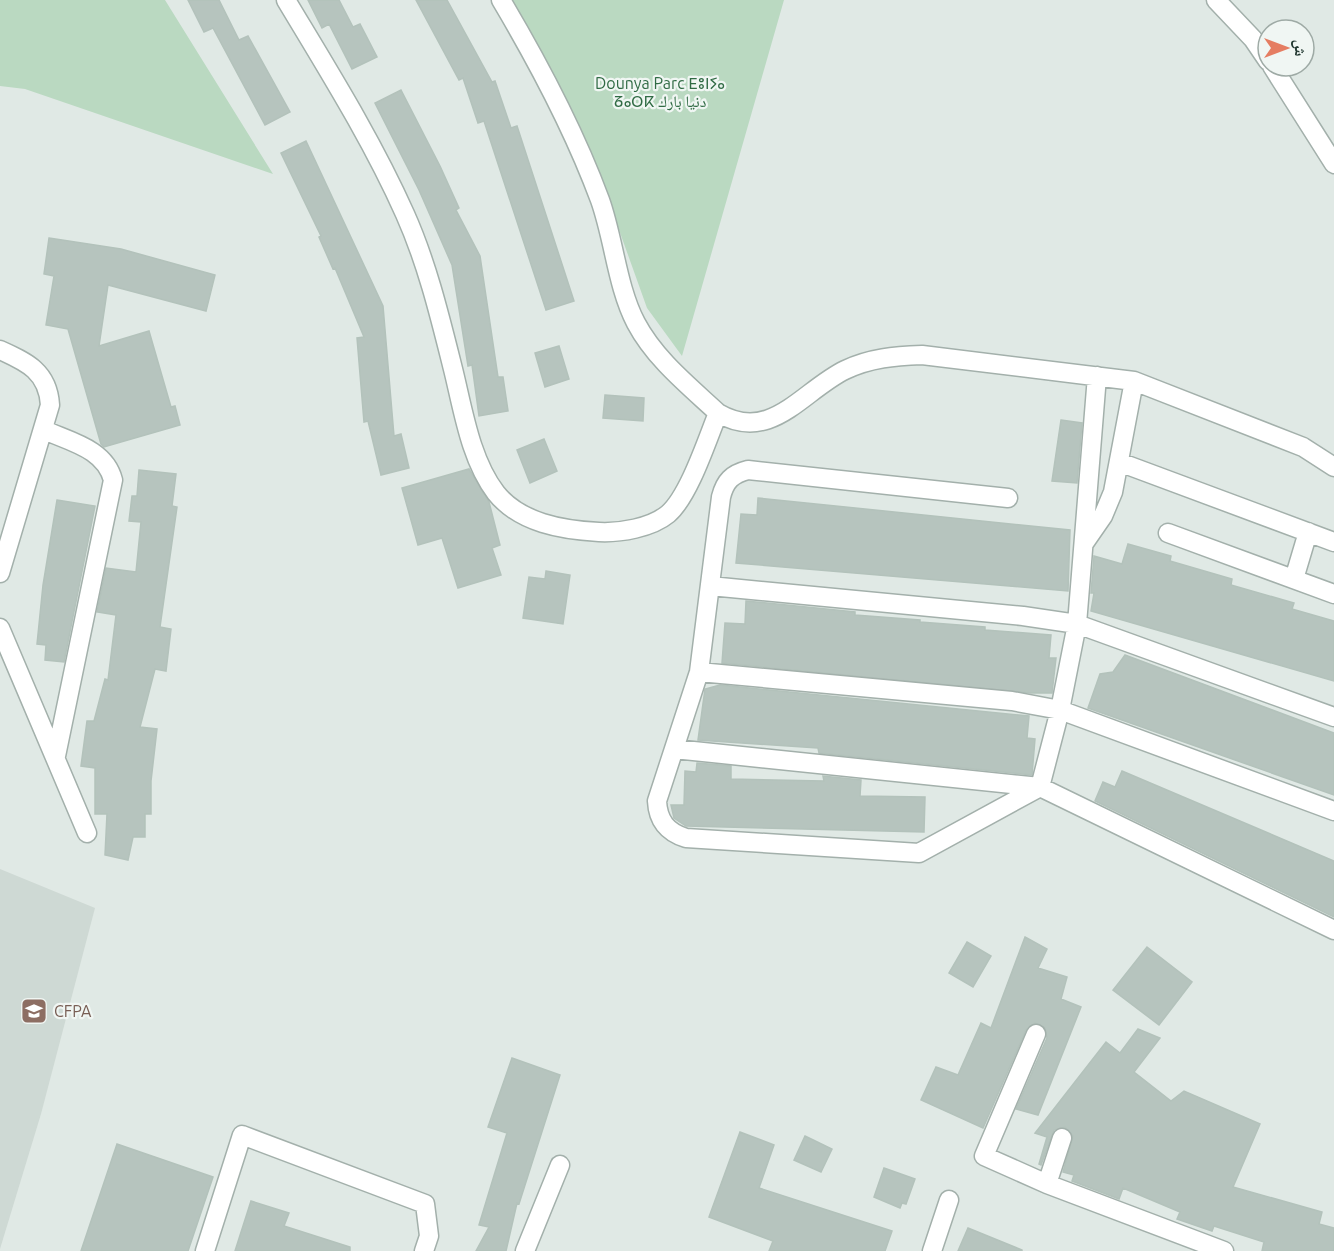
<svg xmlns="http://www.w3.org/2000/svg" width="1334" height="1251" font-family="Ubuntu,'Noto Naskh Arabic','Noto Sans Tifinagh',sans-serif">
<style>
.built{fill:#ced9d4}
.green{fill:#bad9c1}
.building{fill:#b6c4be;stroke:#b3c2bb;stroke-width:1.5}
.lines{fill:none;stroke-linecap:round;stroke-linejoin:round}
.minor-casing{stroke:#a3b0ab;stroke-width:21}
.minor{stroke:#fff;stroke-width:18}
.labels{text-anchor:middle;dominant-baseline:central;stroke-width:4.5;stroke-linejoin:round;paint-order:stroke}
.park-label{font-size:16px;fill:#306b44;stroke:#f0f6f3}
.education-label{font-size:16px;fill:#785e54;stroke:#f0f6f3;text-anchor:start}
</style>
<rect width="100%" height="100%" fill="#e0e9e5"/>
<path class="built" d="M 0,869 L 95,908 L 41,1114 L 0,1249 Z"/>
<path class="green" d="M 0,0 L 165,0 L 273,174 L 25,89 L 0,86 Z
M 510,0 L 784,0 L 682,356 L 647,308 L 618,227 L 556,84 Z"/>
<path class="building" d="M 188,0 L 219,0 L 239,40 L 248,36 L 290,112 L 265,125 L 213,28 L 204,32 Z
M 308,0 L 339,0 L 353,27 L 360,24 L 377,57 L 352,69 L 329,24 L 322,28 Z
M 416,0 L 447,0 L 492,82 L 495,81 L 511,128 L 517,126 L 574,301 L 546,310 L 484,121 L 478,123 L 463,78 L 459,80 Z
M 401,90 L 440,166 L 459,208 L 456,210 L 480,256 L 498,377 L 503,377 L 508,411 L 479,416 L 472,365 L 468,366 L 452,265 L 419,190 L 375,103 Z
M 306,141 L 383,306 L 394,436 L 401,434 L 409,468 L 381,475 L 368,421 L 364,422 L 357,338 L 364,337 L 335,268 L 333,269 L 319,237 L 321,236 L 281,153 Z
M 49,238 L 121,249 L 215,275 L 206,311 L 108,285 L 99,346 L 149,331 L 171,407 L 175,406 L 180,425 L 104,447 L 101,444 L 68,329 L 46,325 L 54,276 L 44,274 Z
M 559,346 L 569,379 L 545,387 L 535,353 Z
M 605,395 L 644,398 L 643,421 L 603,418 Z
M 1061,420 L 1082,423 L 1077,483 L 1052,481 Z
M 544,439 L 557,471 L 530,483 L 517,450 Z
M 469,469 L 489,502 L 500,545 L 492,548 L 501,575 L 458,588 L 442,538 L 418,545 L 402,488 Z
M 139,470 L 176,474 L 172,506 L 177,507 L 160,627 L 171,629 L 166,671 L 155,669 L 140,727 L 157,729 L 151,781 L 151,814 L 145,814 L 145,837 L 133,837 L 128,860 L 105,855 L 107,814 L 95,814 L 95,768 L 81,766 L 87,721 L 94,721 L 105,679 L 108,680 L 116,615 L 97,612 L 106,568 L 136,572 L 141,522 L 129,521 L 132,496 L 137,496 Z
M 758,498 L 1070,530 L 1068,591 L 736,563 L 741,514 L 757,515 Z
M 57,500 L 95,506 L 64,662 L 45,660 L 46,645 L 37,644 L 43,585 Z
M 1128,544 L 1171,556 L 1170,561 L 1232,579 L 1231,585 L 1294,603 L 1292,609 L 1334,621 L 1334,681 L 1091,611 L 1094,593 L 1091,593 L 1094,556 L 1122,564 Z
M 546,571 L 570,575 L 563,624 L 523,618 L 529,577 L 545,579 Z
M 746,601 L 855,612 L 855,615 L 920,620 L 920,622 L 985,627 L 985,630 L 1051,635 L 1049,658 L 1056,658 L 1052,693 L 1031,693 L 722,663 L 725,623 L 745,624 Z
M 1125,655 L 1334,733 L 1334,795 L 1088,708 L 1100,674 L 1113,672 Z
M 720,685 L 1029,716 L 1027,738 L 1035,739 L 1032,775 L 819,753 L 818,748 L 698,740 L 705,689 Z
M 697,763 L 731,766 L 731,779 L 824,781 L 823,776 L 861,780 L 860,796 L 925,797 L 924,832 L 686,826 L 674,818 L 671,805 L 684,805 L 685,771 L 696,772 Z
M 1122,771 L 1334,861 L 1334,917 L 1095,801 L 1103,782 L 1115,787 Z
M 1025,937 L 1047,949 L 1038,968 L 1067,977 L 1061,999 L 1081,1007 L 1038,1115 L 1016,1109 L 1047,1038 L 1045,1028 L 1035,1023 L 1026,1030 L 983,1128 L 921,1100 L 936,1067 L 958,1075 L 981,1023 L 991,1028 Z
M 967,942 L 991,956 L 973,987 L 949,973 Z
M 1147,947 L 1192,982 L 1159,1025 L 1113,990 Z
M 1138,1029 L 1160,1038 L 1134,1072 L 1171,1101 L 1184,1091 L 1260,1124 L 1233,1187 L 1322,1212 L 1319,1224 L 1334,1228 L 1334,1251 L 1262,1251 L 1264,1242 L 1214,1226 L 1212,1231 L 1177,1219 L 1180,1212 L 1123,1188 L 1119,1199 L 1072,1181 L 1074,1175 L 1063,1172 L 1073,1136 L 1065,1127 L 1054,1130 L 1041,1165 L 1039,1164 L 1047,1137 L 1035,1133 L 1106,1042 L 1120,1053 Z
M 512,1058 L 560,1075 L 519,1204 L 517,1203 L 506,1251 L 476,1251 L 489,1227 L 479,1225 L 507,1133 L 488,1127 Z
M 740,1132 L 774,1145 L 759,1188 L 892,1231 L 885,1251 L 769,1251 L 773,1241 L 709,1217 Z
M 805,1136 L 832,1149 L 821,1172 L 794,1160 Z
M 117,1144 L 213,1177 L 188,1251 L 81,1251 Z
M 884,1168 L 915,1179 L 906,1204 L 902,1203 L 900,1208 L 874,1197 Z
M 251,1201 L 289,1213 L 284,1226 L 350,1247 L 350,1251 L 235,1251 Z
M 968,1228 L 1022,1250 L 1022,1251 L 958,1251 Z"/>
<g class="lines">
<defs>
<path id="minor" d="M 286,0 C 328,70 372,140 405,214 C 427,263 440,317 453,369 C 463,409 470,459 496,493 C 520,523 562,530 599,532 C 620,533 651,528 668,514 C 689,496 707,440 718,413 C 689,386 655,359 636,323 C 617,287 614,239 600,200 C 574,130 539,64 501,0
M 1216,0 L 1253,39 L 1268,61
M 1272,66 L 1334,164
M 0,350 C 27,362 48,372 50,405 L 0,573
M 718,413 C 771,444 802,391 845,370 C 870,358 895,356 922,355 L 1134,381 L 1303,447 L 1334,467
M 44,430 C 71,442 105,449 113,480 L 56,756
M 1119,462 L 1334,542
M 1008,498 L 748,470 C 732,474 725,481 721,497 L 699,672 L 657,801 C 658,821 667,832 686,838 L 919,853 L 1040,787 L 1060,710 L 1077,624 L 1097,376
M 1168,533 L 1334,594
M 1085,542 L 1103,516 L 1113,492 L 1134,381
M 1294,579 L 1308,532
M 710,586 L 1023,616 L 1077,624 L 1334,717
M 0,628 L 87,833
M 699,672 L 1012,701 L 1060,710 L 1334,811
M 674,749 L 1040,787 L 1334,930
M 1036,1034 L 984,1156 L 1047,1184 L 1224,1251
M 1047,1184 L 1062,1138
M 205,1251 L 242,1135 L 425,1204 L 429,1236 L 424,1251
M 525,1251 L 560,1165
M 932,1251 L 949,1200"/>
</defs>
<use href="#minor" class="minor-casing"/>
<use href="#minor" class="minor"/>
</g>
<defs>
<symbol id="university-square" viewBox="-11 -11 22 22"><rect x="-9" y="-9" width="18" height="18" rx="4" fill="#8d6e63" stroke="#f0f6f3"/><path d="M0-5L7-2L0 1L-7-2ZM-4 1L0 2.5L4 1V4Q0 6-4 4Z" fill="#fff"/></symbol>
</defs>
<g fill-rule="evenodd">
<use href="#university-square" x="19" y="996" width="30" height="30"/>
</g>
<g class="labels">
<g class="park-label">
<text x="660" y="83">Dounya Parc ⴹⵓⵏⵢⴰ<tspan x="660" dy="18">ⵒⴰⵔⴽ دنيا بارك</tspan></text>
</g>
<g class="education-label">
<text x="54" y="1011">CFPA</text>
</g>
</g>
<g transform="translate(1286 48) rotate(90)"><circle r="28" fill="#f0f6f3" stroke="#9eaaa5" stroke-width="1.5"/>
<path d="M0-4.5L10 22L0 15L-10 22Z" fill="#e57d62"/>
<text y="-9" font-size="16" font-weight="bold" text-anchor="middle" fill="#223831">ش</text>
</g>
</svg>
